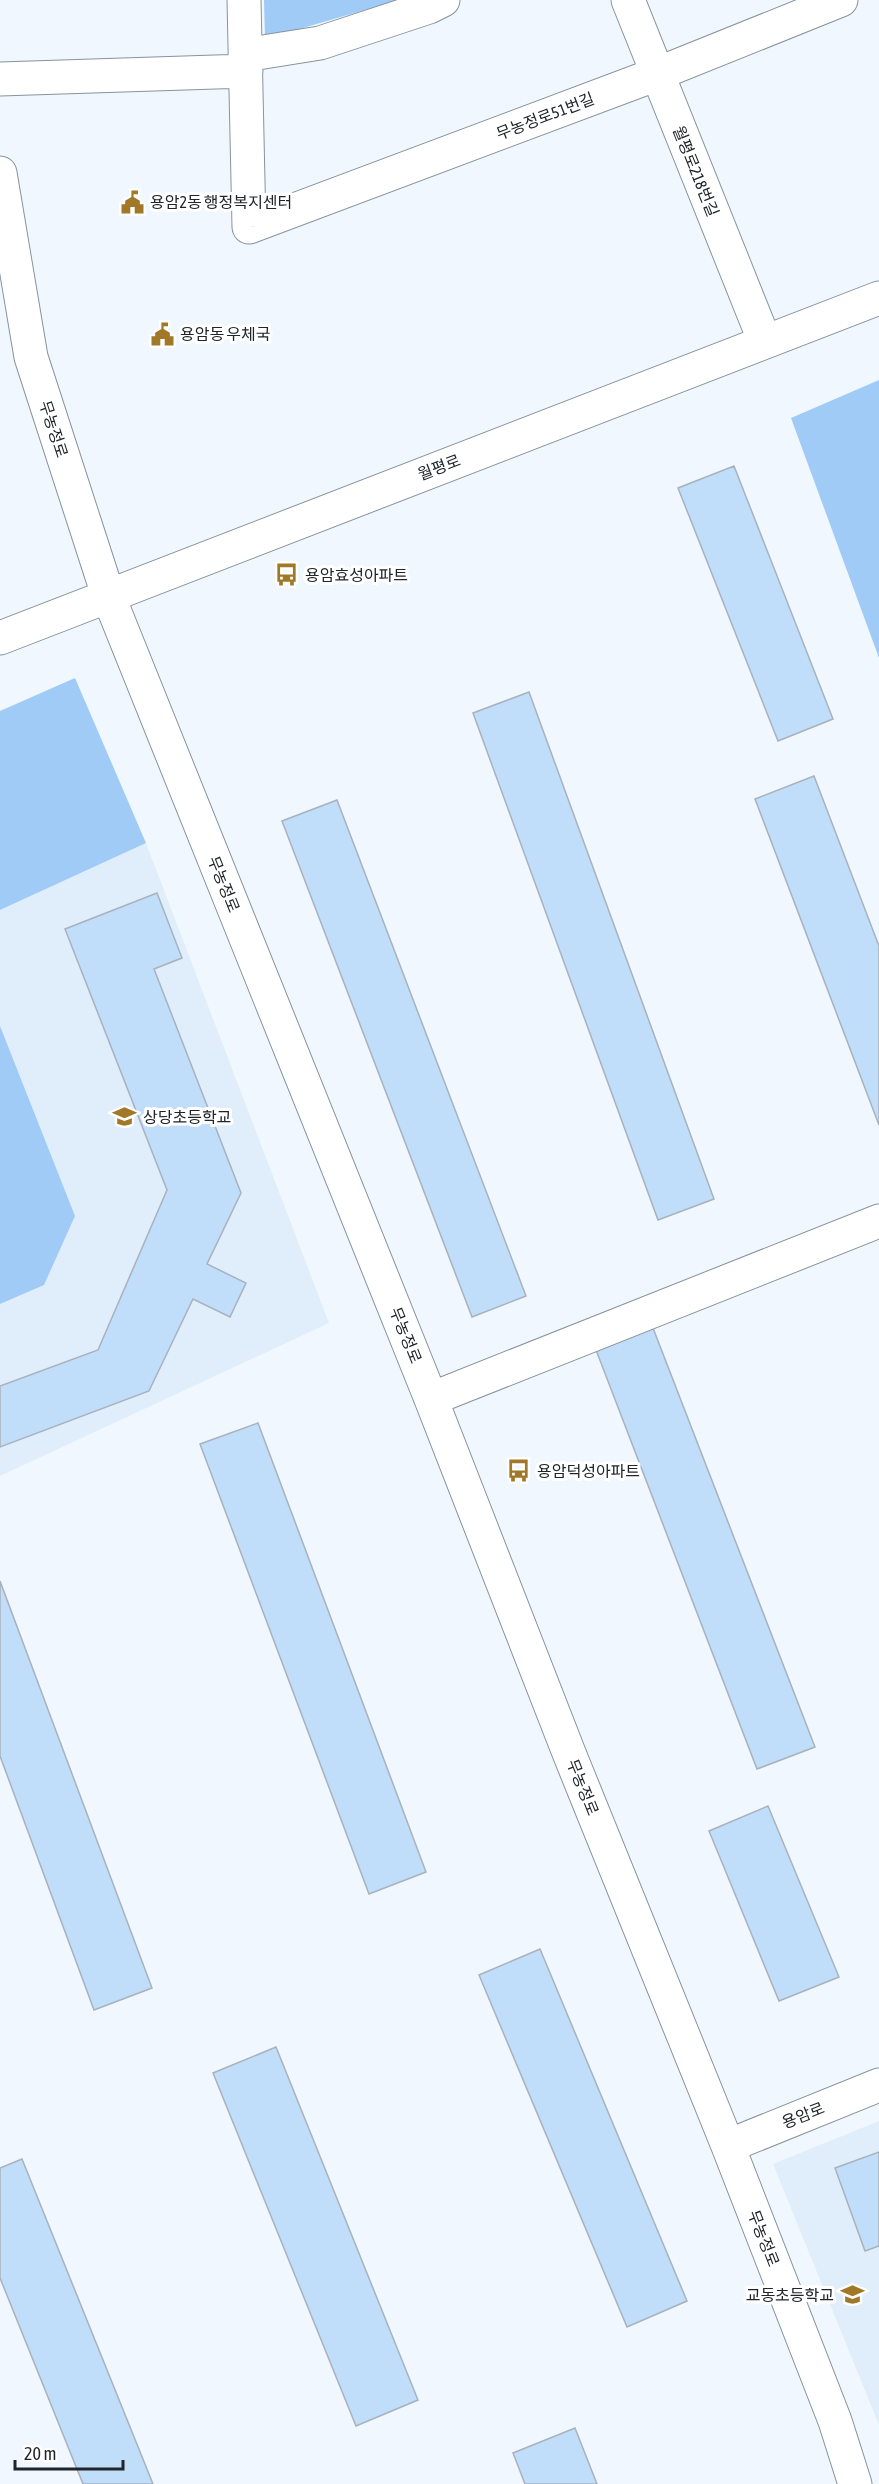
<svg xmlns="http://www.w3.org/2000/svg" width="879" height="2484" font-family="'Asap Condensed','Noto Sans KR',sans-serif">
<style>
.built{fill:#e0eefc}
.green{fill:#9fcbf6}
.building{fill:#c0ddf9;stroke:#a7b2bd;stroke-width:1.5}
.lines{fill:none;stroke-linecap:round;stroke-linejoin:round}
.minor-casing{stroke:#88939d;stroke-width:35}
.minor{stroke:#fff;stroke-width:33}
.labels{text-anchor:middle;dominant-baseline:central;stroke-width:6;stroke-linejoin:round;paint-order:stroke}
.street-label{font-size:16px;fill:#202529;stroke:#fff}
.poi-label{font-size:16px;fill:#202529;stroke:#fff;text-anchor:start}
</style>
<rect width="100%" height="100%" fill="#f0f7fe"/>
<path class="built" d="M 146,843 L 329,1323 L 0,1476 L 0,910 Z
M 879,2121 L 879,2425 L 773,2164 Z"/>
<path class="green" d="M 264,0 L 399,0 L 265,39 Z
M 879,380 L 879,658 L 791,418 Z
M 75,678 L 146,843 L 0,910 L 0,711 Z
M 0,1026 L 75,1216 L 44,1285 L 0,1304 Z"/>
<path class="building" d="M 734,466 L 833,719 L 778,741 L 678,488 Z
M 529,692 L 714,1199 L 658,1220 L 473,713 Z
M 814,776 L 879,946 L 879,1125 L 755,799 Z
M 337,800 L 526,1296 L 472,1317 L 282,821 Z
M 157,893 L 182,958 L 154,969 L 241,1193 L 207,1264 L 246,1283 L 230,1317 L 193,1299 L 149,1391 L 0,1447 L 0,1386 L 98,1350 L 167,1190 L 65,929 Z
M 653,1328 L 815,1747 L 757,1769 L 596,1350 Z
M 258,1423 L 426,1872 L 369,1894 L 200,1444 Z
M 0,1581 L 152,1988 L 94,2010 L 0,1756 Z
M 768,1806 L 839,1977 L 779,2001 L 709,1831 Z
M 540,1949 L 687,2301 L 627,2327 L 479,1975 Z
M 276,2047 L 418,2400 L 356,2426 L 213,2073 Z
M 879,2152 L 879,2246 L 865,2251 L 835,2168 Z
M 22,2159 L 153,2484 L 83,2484 L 0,2278 L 0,2168 Z
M 575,2428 L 597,2484 L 525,2484 L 513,2453 Z"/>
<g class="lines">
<defs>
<path id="minor" d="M 244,0 L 249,227 L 657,74 L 841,0
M 628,0 L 765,342
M 245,55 L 320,43 L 429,7 L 443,0
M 0,79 L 246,71
M 0,173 L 31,357 L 108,595 L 431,1399 L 569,1753 L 728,2146 L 835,2421 L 855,2484
M 0,638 L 879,298
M 431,1399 L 879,1221
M 728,2146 L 879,2085"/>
</defs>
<use href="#minor" class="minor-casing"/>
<use href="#minor" class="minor"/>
</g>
<defs>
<symbol id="civic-bare" viewBox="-9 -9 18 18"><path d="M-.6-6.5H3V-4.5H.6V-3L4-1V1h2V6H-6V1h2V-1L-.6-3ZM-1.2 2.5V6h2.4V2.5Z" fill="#a17827" stroke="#fff" stroke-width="2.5" paint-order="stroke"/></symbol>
<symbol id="bus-bare" viewBox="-9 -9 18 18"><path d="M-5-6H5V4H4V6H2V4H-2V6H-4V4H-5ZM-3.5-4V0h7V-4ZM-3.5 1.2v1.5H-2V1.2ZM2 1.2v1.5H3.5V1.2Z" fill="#a17827" stroke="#fff" stroke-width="2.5" paint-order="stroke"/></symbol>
<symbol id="school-bare" viewBox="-9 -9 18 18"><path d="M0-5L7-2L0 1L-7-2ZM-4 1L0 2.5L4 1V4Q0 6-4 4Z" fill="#a17827" stroke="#fff" stroke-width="2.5" paint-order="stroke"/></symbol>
</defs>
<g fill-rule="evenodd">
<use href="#civic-bare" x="116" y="186" width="33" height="33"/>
<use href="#civic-bare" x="146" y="318" width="33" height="33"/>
<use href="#bus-bare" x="270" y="558" width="33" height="33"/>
<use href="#school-bare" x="108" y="1100" width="33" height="33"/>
<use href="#bus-bare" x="502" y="1454" width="33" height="33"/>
<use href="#school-bare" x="836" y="2278" width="33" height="33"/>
</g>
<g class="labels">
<g class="street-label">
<text transform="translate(545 116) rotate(-21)">무농정로51번길</text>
<text transform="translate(696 171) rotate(68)">월평로218번길</text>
<text transform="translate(54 429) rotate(72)">무농정로</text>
<text transform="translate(439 467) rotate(-21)">월평로</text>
<text transform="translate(224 884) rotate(68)">무농정로</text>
<text transform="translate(406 1335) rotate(68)">무농정로</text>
<text transform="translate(583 1787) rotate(68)">무농정로</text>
<text transform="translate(803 2115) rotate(-22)">용암로</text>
<text transform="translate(764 2238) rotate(69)">무농정로</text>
</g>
<g class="poi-label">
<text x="150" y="202">용암2동 행정복지센터</text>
<text x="180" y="334">용암동 우체국</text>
<text x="305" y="575">용암효성아파트</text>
<text x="143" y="1117">상당초등학교</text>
<text x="537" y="1471">용암덕성아파트</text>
<text x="834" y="2295" text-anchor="end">교동초등학교</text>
</g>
</g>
<path d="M15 2460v9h108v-9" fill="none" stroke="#202529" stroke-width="3"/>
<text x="24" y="2460" font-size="18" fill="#202529" stroke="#ffffff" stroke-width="4.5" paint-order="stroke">20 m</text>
</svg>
